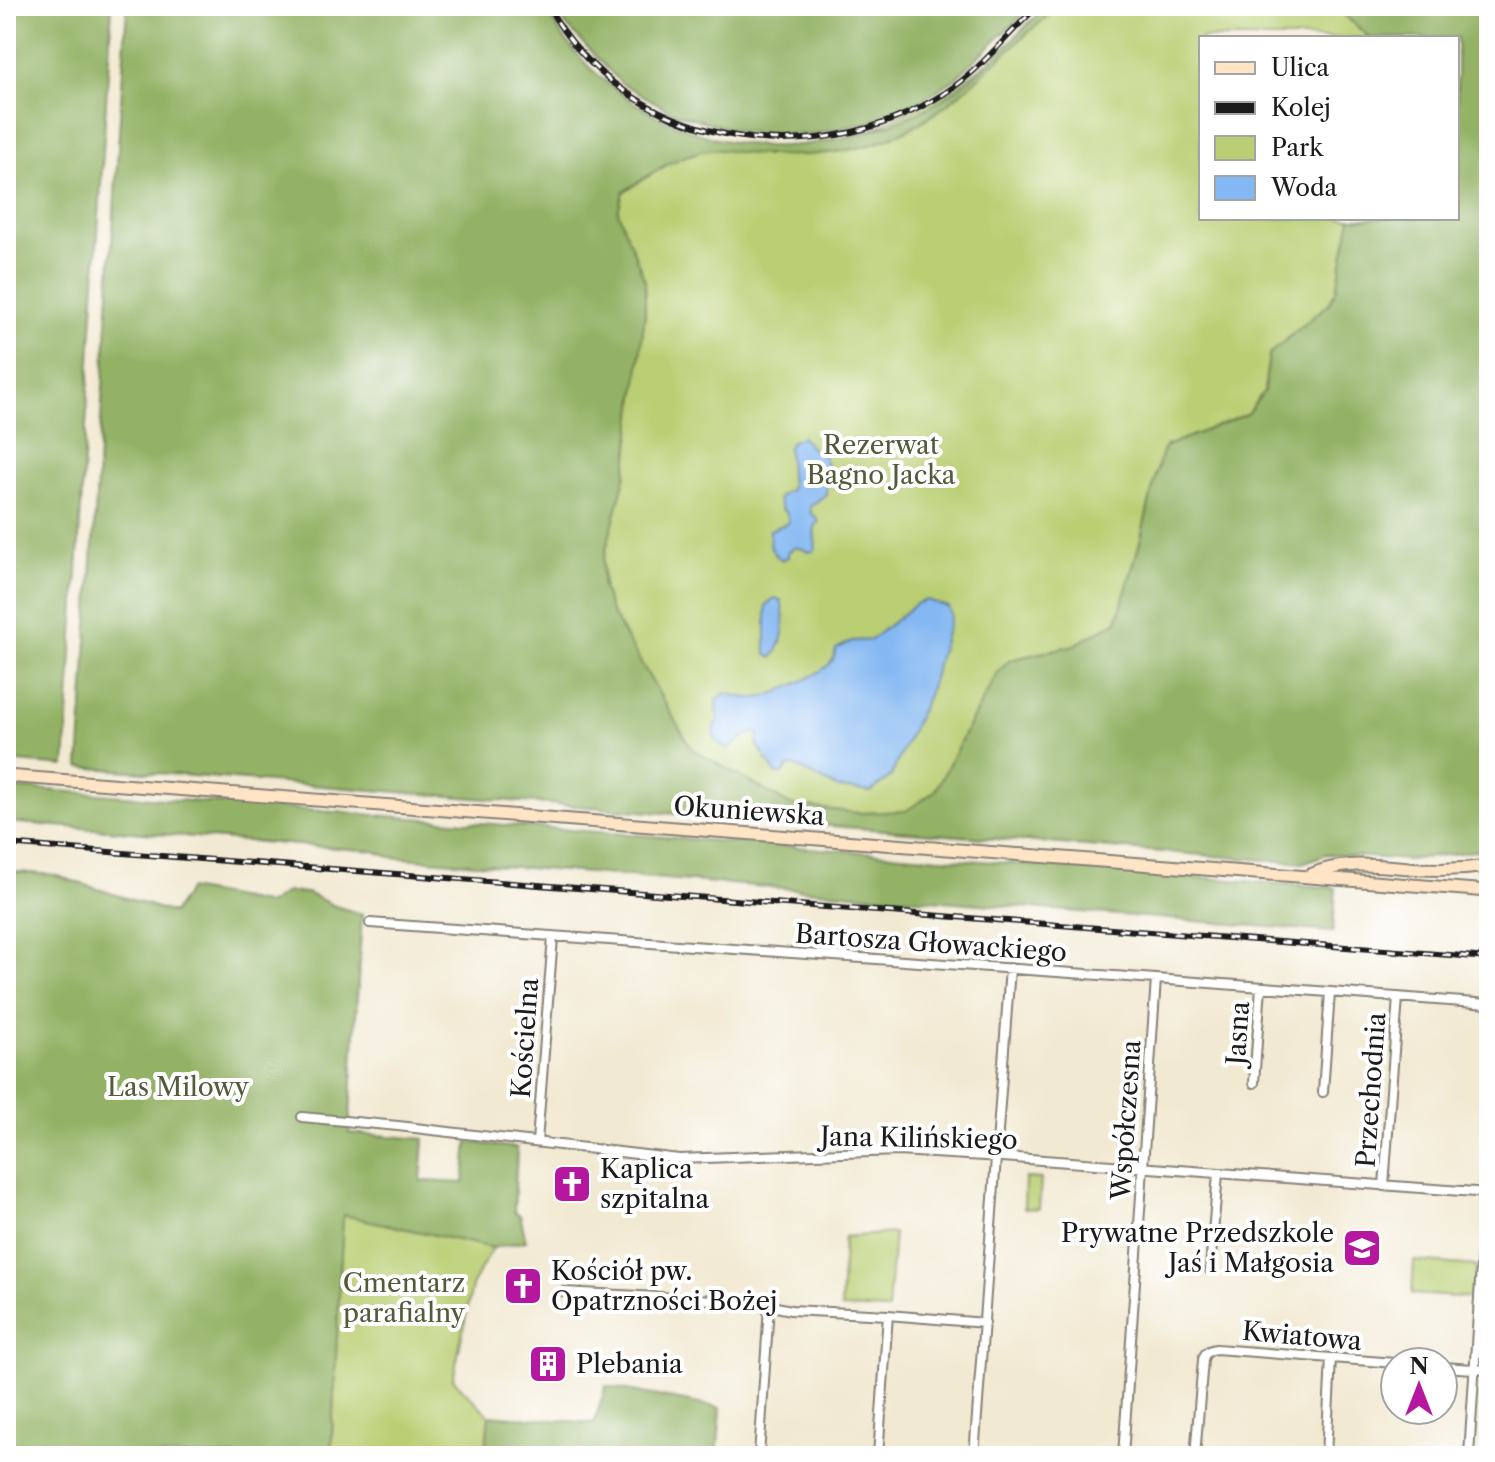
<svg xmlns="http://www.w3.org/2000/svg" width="1495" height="1462" font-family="'Libre Caslon Text',serif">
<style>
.green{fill:#bacf73;stroke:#6b7648;stroke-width:2}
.forest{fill:#93b265;stroke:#586740;stroke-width:2}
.water{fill:#84b8f2;stroke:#506a87;stroke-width:2}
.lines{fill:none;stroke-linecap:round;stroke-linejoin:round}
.minor-casing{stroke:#878277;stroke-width:12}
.secondary-casing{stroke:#878277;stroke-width:15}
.minor{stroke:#fff;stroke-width:8}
.secondary{stroke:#ffe4c6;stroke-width:11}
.rail-casing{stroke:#1c1c1c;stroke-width:6}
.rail{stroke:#fff;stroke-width:3;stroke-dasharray:9;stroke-linecap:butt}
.labels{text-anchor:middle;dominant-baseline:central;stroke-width:8;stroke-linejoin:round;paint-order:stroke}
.park-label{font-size:26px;fill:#535b3a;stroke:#fff}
.street-label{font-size:26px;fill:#1c1c1c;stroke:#fff}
.poi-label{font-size:26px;fill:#1c1c1c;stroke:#fff;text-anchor:start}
</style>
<rect width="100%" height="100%" fill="#fff"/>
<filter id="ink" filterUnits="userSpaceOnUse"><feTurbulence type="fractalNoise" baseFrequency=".0125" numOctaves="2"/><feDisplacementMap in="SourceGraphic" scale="16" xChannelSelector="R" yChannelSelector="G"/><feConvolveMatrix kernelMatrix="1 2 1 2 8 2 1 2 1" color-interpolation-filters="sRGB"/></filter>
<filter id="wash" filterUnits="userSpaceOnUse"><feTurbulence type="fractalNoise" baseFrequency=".006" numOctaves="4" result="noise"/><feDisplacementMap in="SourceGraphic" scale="32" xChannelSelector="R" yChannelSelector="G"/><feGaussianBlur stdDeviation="1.8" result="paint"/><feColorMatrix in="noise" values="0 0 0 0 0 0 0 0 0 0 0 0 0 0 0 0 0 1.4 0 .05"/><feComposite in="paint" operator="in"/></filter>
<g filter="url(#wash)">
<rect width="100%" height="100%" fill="#f2e9d2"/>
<path class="green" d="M 1053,6 L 1334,6 L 1370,38 L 1201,38 L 1201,218 L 1356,218 L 1342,304 L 1286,341 L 1270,354 L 1264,391 L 1247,414 L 1166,446 L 1160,458 L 1140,542 L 1117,622 L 923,821 L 789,807 L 689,754 L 604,612 L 603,561 L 612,526 L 607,207 L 623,192 L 680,157 L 697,153 L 710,145 L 757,150 L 844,143 L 947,93 L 996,56 L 1043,12 Z
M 1025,1178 L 1041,1179 L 1039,1209 L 1024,1208 Z
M 343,1214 L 493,1248 L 473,1282 L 453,1379 L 489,1415 L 485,1456 L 331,1456 Z
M 894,1233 L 888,1310 L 841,1308 L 844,1237 Z
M 1414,1261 L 1476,1266 L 1474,1298 L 1412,1294 Z"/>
<path class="forest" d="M 6,6 L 112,6 L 65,766 L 6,761 Z
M 127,6 L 544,6 C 587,87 675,141 767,146 C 817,148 887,130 931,106 C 976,81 1010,41 1046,6 L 1061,6 C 996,53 947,125 866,146 C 829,156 790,157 751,154 C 738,153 723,148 709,150 C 678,154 649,175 623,192 L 618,212 L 645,281 L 645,314 L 626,474 L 603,561 L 602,585 L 611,612 L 692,749 L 791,805 L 859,813 L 906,811 L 935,791 L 963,736 L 998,672 L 1010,660 L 1074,645 L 1117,621 L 1140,542 L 1160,458 L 1166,446 L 1247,414 L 1264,391 L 1269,354 L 1328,304 L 1336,291 L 1351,218 L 1457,218 L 1457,38 L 1370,38 L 1334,6 L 1489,6 L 1489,849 L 1408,860 L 1326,854 L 1303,863 L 79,767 Z
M 556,6 L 1032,6 L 954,80 L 911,107 L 894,114 L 862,124 L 809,135 L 742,132 L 674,113 L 621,83 L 565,24 Z
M 6,787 L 1336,888 L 1333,932 L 390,857 L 374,851 L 6,822 Z
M 6,871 L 54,875 L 173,913 L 189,889 L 269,904 L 286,892 L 307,893 L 335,906 L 362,914 L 349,1133 L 424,1139 L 421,1181 L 464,1183 L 468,1142 L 517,1148 L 514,1212 L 520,1215 L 526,1241 L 493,1248 L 343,1215 L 331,1456 L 6,1456 Z
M 606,1386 L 721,1408 L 717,1456 L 485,1456 L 489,1415 L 594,1423 Z"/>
<path class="water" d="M 802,437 L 813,450 L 824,456 L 827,466 L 826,494 L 810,507 L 811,513 L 817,518 L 819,523 L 816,524 C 812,534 817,540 815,550 L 809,552 C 801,548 797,544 788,552 L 788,557 L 782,560 C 769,552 769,544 770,530 L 788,523 L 788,516 L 785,511 L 782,510 L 778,499 C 781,493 787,493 791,488 L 788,447 L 791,441 Z
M 774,598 L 781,600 C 786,621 786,641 772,658 L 766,654 L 766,606 Z
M 927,600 L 948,607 L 951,616 L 928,695 L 891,776 L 871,792 L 838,788 L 795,766 L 788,767 L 783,774 L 776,774 L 757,744 L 759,735 L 755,732 L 743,737 L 728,750 C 716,743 708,734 718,721 L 717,700 L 725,693 C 735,696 746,699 757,698 C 772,696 823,674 832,661 C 834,658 835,653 836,649 L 852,641 L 871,640 L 915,604 Z"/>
</g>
<g filter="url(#ink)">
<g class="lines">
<defs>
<path id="minor" d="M 370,923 L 1156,979 L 1489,1004
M 1254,1083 L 1261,987
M 1323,1092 L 1330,992
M 302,1117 L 398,1126 L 679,1159 L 898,1151 L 1002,1157 L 1489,1193
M 537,1142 L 553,937
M 1384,1186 L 1398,997
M 1210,1270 L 1218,1173
M 564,1292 L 752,1302 L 791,1310 L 888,1315 L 985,1323
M 1443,1367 L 1489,1370
M 759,1456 L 769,1306
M 878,1456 L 888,1315
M 974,1456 L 1010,968
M 1123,1456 L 1156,979
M 1195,1456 L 1203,1360 C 1204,1353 1209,1350 1216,1349 L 1395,1363
M 1326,1456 L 1331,1358
M 1469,1456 L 1489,1139"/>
<path id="secondary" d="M 6,776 L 1489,891
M 1310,875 C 1346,859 1383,866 1421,869 C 1443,870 1467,869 1489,866"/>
</defs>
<use href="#minor" class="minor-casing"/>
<use href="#secondary" class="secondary-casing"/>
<use href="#minor" class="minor"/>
<use href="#secondary" class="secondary"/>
<defs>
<path id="rail" d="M 548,6 C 627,148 813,177 945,93 C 982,69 1006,35 1038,6
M 6,844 L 1489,958"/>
</defs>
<use href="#rail" class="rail-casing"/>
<use href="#rail" class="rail"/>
</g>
</g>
<defs>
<symbol id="church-square" viewBox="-11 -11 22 22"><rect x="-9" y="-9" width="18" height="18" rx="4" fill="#b5179e" stroke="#fff"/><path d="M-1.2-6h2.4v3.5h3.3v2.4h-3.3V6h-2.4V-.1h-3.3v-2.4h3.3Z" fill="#fff"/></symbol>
<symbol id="school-square" viewBox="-11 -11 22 22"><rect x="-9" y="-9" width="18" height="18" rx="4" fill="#b5179e" stroke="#fff"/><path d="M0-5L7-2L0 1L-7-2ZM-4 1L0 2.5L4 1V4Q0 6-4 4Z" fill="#fff"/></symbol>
<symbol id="building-square" viewBox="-11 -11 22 22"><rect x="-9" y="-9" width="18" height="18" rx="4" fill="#b5179e" stroke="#fff"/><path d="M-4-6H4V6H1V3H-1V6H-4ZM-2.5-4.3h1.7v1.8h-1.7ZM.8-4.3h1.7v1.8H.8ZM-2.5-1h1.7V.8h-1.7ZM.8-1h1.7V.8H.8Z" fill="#fff"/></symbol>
</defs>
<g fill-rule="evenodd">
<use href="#church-square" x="550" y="1162" width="44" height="44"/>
<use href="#school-square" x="1340" y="1226" width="44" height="44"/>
<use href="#church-square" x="501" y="1264" width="44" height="44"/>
<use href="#building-square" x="526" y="1342" width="44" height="44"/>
</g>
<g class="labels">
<g class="park-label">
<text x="881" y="445">Rezerwat<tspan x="881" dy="30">Bagno Jacka</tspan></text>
<text x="178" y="1087">Las Milowy</text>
<text x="404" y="1283">Cmentarz<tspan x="404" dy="30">parafialny</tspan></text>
</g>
<g class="street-label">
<text transform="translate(749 811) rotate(4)">Okuniewska</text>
<text transform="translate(931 943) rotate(4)">Bartosza Głowackiego</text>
<text transform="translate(1238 1033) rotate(-86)">Jasna</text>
<text transform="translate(525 1038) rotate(-86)">Kościelna</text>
<text transform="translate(1371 1090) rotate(-86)">Przechodnia</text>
<text transform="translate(1126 1120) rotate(-86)">Współczesna</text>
<text transform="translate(919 1138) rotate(1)">Jana Kilińskiego</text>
<text transform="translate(1302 1336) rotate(5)">Kwiatowa</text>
</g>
<g class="poi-label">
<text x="600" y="1169">Kaplica<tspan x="600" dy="30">szpitalna</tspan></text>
<text x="1334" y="1233" text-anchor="end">Prywatne Przedszkole<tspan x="1334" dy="30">Jaś i Małgosia</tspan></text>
<text x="551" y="1271">Kościół pw.<tspan x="551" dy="30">Opatrzności Bożej</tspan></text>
<text x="576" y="1364">Plebania</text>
</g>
</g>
<rect width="1495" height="1462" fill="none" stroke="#fff" stroke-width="32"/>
<rect x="1199" y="36" width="260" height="184" fill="#ffffff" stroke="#a4a4a4" stroke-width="2"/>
<rect x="1215" y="62" width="40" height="12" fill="#ffe4c6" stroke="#a4a4a4" stroke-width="2"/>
<text x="1271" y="76" font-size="24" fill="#1c1c1c">Ulica</text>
<rect x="1215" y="102" width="40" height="12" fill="#1c1c1c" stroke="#a4a4a4" stroke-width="2"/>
<text x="1271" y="116" font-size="24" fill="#1c1c1c">Kolej</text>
<rect x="1215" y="136" width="40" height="24" fill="#bacf73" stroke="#a4a4a4" stroke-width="2"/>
<text x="1271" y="156" font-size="24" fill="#1c1c1c">Park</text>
<rect x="1215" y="176" width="40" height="24" fill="#84b8f2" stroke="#a4a4a4" stroke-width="2"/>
<text x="1271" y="196" font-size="24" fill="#1c1c1c">Woda</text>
<g transform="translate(1419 1386)"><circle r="38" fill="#ffffff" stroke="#a4a4a4" stroke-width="2"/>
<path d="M0-6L14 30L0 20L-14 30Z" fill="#b5179e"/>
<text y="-12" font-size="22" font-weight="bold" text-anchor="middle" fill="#1c1c1c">N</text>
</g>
</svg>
